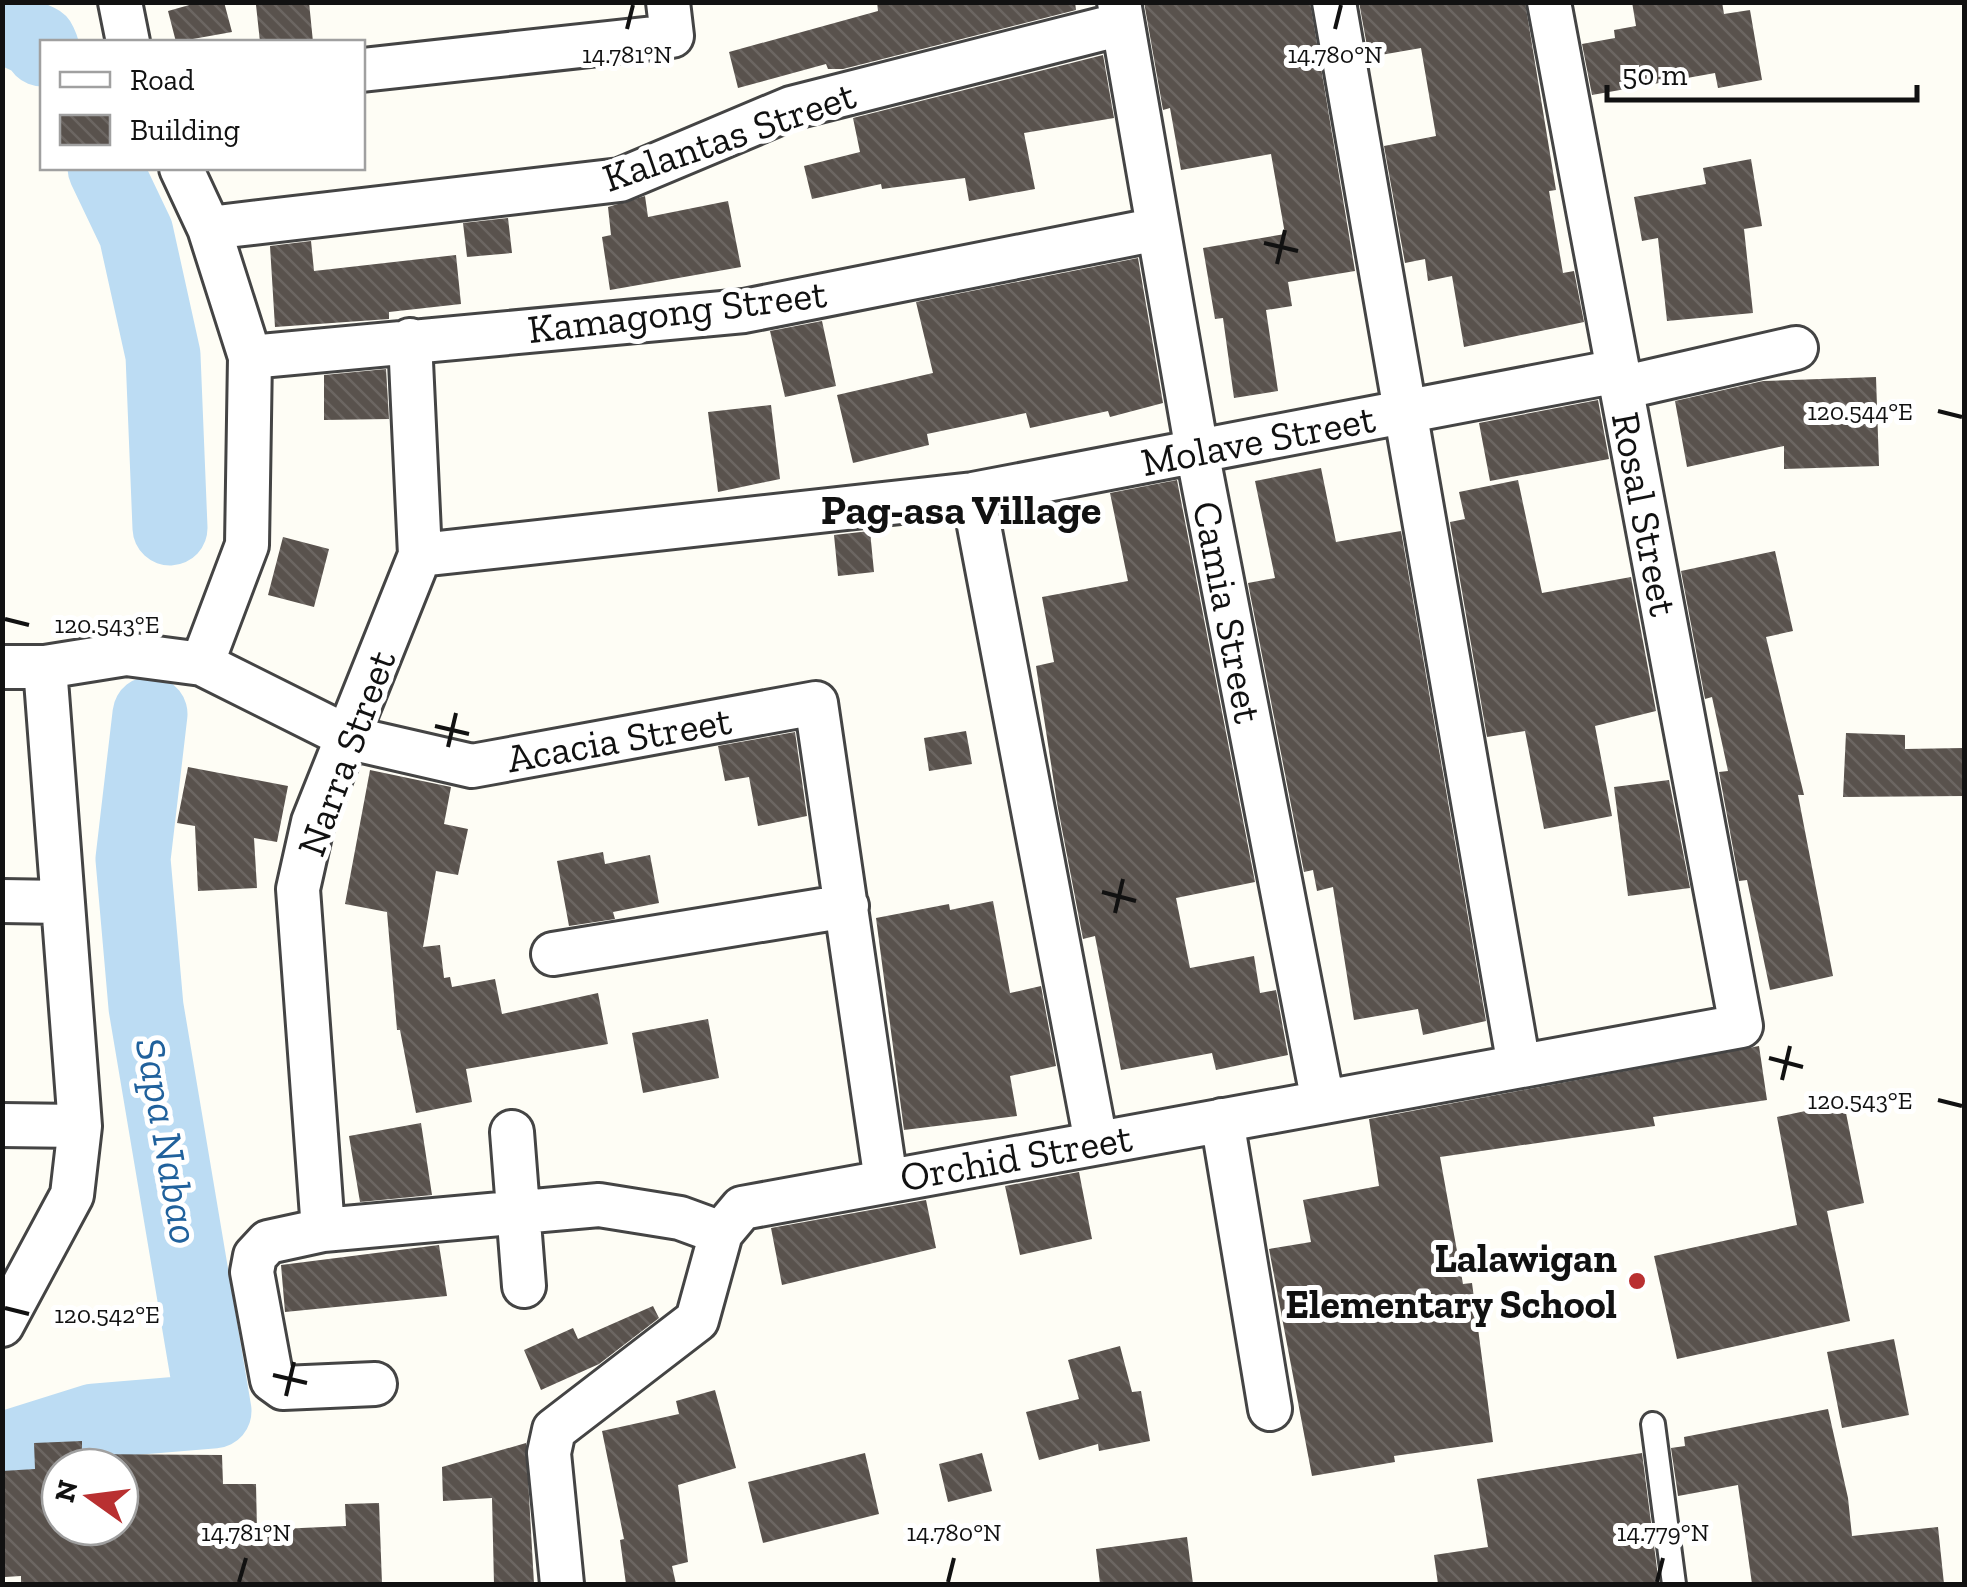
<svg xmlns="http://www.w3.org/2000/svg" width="1967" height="1587" font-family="'Zilla Slab',serif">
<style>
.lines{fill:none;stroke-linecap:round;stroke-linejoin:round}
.river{stroke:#bcdcf3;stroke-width:75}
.building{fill:url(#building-back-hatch);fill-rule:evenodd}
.lane-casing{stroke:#444;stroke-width:28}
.street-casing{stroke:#444;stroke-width:48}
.lane{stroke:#fff;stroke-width:22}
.street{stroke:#fff;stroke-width:42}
.ticks{fill:none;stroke:#111;stroke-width:4}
.poi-dot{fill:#b93031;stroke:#fff;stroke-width:4}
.labels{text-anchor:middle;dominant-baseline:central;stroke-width:10;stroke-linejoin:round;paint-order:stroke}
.street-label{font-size:40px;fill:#111;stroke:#fff}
.poi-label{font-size:40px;font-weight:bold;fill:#111;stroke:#fff;text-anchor:end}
.neighbourhood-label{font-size:42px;font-weight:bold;fill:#111;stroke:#fff}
.water-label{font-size:42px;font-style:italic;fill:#20619c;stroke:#fff}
.ticks-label{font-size:25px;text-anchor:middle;fill:#111;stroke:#fff;stroke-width:10;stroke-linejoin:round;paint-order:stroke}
</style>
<defs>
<pattern id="building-back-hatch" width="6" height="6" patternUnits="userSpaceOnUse" patternTransform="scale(2.5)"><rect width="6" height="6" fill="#59524d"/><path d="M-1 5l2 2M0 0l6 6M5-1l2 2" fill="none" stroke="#6c6662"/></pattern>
</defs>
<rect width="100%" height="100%" fill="#fefdf5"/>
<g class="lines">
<path class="river" d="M 2,25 L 39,42 L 42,49
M 105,168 L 136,233 L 163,355 L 170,528
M 2,1450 L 94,1421 L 214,1411 L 146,1007 L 133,859 L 150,714"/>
</g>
<path class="building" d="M 200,2 L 224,2 L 232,32 L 176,42 L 168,11 Z
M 309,2 L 313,42 L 260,42 L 256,5 Z
M 877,2 L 1075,2 L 1076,10 L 843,69 L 828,69 L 826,64 L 738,88 L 729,52 L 878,11 Z
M 1144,2 L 1310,2 L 1355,271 L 1288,282 L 1292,306 L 1266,310 L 1278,391 L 1234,398 L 1223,318 L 1215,319 L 1203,248 L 1285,234 L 1271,154 L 1181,170 L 1170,108 L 1163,110 Z
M 1359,2 L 1525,2 L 1556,190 L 1549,191 L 1563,273 L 1574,271 L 1584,322 L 1464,347 L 1452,276 L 1428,281 L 1425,259 L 1405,263 L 1384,146 L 1436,136 L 1421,48 L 1369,57 Z
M 1632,2 L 1722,2 L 1724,14 L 1750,10 L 1762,80 L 1718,88 L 1715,73 L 1592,95 L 1582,44 L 1615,38 L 1614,30 L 1636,26 Z
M 1103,55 L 1114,118 L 1024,133 L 1035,189 L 969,201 L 965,178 L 882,189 L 881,184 L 812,199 L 804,166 L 860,152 L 853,118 Z
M 1751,159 L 1762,226 L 1744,229 L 1753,313 L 1667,321 L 1658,238 L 1642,241 L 1634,197 L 1706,184 L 1703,168 Z
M 645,196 L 648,217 L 728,201 L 741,267 L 610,290 L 602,237 L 611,235 L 608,207 Z
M 508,218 L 512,253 L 467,257 L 463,223 Z
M 311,241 L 314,271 L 456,255 L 461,304 L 389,312 L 389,319 L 275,327 L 270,246 Z
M 1138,258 L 1163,403 L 1110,417 L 1108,411 L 1030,428 L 1026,413 L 927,434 L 929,445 L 853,463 L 837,395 L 933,373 L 916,302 Z
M 822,321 L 836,386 L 785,397 L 770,331 Z
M 386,369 L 389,419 L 324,420 L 324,375 Z
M 1876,377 L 1879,466 L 1784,469 L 1784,446 L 1687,467 L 1675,401 L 1763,381 Z
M 1598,400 L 1609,459 L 1490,481 L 1479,423 Z
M 771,405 L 780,479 L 718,492 L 708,412 Z
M 1321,468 L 1336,542 L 1401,531 L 1486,1021 L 1423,1035 L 1418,1009 L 1354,1020 L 1333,887 L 1317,891 L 1313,870 L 1304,872 L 1248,583 L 1275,578 L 1255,481 Z
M 1177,480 L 1255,882 L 1176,898 L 1190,968 L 1254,956 L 1260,993 L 1276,990 L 1288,1055 L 1216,1070 L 1212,1053 L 1121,1070 L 1095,936 L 1083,939 L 1057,803 L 1036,666 L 1054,662 L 1042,597 L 1128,581 L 1110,493 Z
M 1518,480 L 1542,593 L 1631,577 L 1656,711 L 1595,726 L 1612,816 L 1544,829 L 1525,731 L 1487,737 L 1450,522 L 1465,519 L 1459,492 Z
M 870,531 L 874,572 L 838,576 L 834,535 Z
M 283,537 L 329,549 L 314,607 L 268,595 Z
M 1775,551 L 1793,631 L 1766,637 L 1804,795 L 1798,795 L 1833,976 L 1770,990 L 1747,880 L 1739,881 L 1719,772 L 1728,771 L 1712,697 L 1705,699 L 1681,571 Z
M 966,731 L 972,764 L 929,771 L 924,738 Z
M 795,732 L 807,816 L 758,826 L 749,777 L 725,781 L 718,746 Z
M 1846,733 L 1905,735 L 1905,749 L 1964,748 L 1964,796 L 1843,797 Z
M 188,767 L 288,786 L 277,842 L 254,838 L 257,888 L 198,891 L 195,826 L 177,823 Z
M 370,770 L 451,787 L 444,824 L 468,829 L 458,875 L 436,871 L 423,947 L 440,945 L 444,978 L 450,977 L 452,987 L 495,979 L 502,1014 L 598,993 L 608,1044 L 466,1069 L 472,1102 L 416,1113 L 400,1030 L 397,1030 L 387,912 L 345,904 Z
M 1669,780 L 1690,888 L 1628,896 L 1614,787 Z
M 603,852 L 605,864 L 650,855 L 659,903 L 613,912 L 615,919 L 569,926 L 557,861 Z
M 993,901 L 1010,993 L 1041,986 L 1056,1066 L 1010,1076 L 1017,1116 L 904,1130 L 876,918 L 949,904 L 950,910 Z
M 708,1019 L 719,1078 L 643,1093 L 632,1033 Z
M 1759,1046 L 1767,1100 L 1653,1117 L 1655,1126 L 1440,1157 L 1463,1284 L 1472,1283 L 1493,1442 L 1394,1456 L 1395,1462 L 1312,1476 L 1269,1249 L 1311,1242 L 1303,1200 L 1379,1186 L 1369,1119 Z
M 1844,1103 L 1864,1203 L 1827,1211 L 1850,1321 L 1677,1359 L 1654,1256 L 1797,1225 L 1777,1117 Z
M 421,1123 L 432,1195 L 360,1202 L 349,1136 Z
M 1079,1172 L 1092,1239 L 1020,1255 L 1005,1186 Z
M 926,1200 L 936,1248 L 782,1285 L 771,1228 Z
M 439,1245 L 447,1296 L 285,1312 L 281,1265 Z
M 653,1306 L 659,1318 L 599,1364 L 541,1390 L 524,1350 L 573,1328 L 578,1339 Z
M 1894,1339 L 1909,1415 L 1842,1428 L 1827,1352 Z
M 1120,1346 L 1132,1392 L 1141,1391 L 1150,1441 L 1099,1451 L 1098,1444 L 1039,1460 L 1026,1412 L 1079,1399 L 1068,1360 Z
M 715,1390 L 736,1468 L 678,1485 L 688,1562 L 672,1566 L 676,1584 L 626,1584 L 620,1540 L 624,1539 L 602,1431 L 679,1414 L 676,1401 Z
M 1828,1409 L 1848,1498 L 1852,1536 L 1938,1527 L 1944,1584 L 1752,1584 L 1738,1485 L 1678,1496 L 1671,1448 L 1685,1446 L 1684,1437 Z
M 82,1441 L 82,1454 L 222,1455 L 223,1484 L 256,1484 L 257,1530 L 346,1526 L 345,1504 L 379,1503 L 382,1584 L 21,1584 L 21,1576 L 5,1577 L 2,1471 L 35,1469 L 34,1443 ZM 60,1467 L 120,1467 L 120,1527 L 60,1527 Z
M 526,1443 L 534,1584 L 494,1584 L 492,1498 L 443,1501 L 442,1467 Z
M 865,1453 L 879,1514 L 763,1543 L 748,1482 Z
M 982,1453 L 992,1491 L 948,1502 L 939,1464 Z
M 1642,1453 L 1659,1584 L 1438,1584 L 1434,1555 L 1488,1547 L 1477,1479 Z
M 1187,1537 L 1193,1584 L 1100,1584 L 1096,1549 Z"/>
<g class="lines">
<defs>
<path id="lane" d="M 1653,1424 L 1674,1584"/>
<path id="street" d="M 120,2 L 128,42
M 1119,2 L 1197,451 L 1323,1102
M 1334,2 L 1519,1066
M 362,70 L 672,36 L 668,2
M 181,168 L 209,228 L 250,357 L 247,545 L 202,664
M 209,228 L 620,180 L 791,108 L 1122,24
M 250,357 L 744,311 L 1158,229
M 1621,388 L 1796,348
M 973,494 L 1096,1142
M 420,555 L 973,494 L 1618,371
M 2,667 L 45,667 L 126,654 L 202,664 L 350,738 L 472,766 L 816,703 L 886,1181
M 2,901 L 63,902
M 553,954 L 847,906
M 1222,1120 L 1270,1409
M 2,1125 L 80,1126
M 512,1132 L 524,1286
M 323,1230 L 298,889 L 313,822 L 420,555 L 410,340
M 2,1325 L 72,1195 L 80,1126 L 45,667
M 375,1384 L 283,1388 L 272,1380 L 252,1272 L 255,1256 L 268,1242 L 323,1230 L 599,1205 L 680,1218 L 721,1233
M 562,1584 L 549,1453 L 554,1430 L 697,1320 L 721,1233 L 742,1208 L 1741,1026 L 1549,2"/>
</defs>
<use href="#lane" class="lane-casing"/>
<use href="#street" class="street-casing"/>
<use href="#lane" class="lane"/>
<use href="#street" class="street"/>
</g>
<path class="ticks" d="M 627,29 L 633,5M 1335,29 L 1341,5M 1264,243 L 1298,251M 1277,264 L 1285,230M 1938,411 L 1962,417M 5,619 L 29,625M 435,726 L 469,734M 448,747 L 456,713M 1102,892 L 1136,901M 1115,913 L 1123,879M 1769,1058 L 1803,1067M 1782,1080 L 1790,1046M 1938,1100 L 1962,1106M 5,1308 L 29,1314M 273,1375 L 307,1383M 286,1396 L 294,1362M 239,1582 L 246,1558M 948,1582 L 954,1558M 1657,1582 L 1663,1558"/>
<circle class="poi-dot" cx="1637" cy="1281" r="10"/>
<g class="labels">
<g class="street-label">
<text transform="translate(729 136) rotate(-19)">Kalantas Street</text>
<text transform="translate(677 311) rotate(-7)">Kamagong Street</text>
<text transform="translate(1258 440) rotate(-11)">Molave Street</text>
<text transform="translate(1645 514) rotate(79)">Rosal Street</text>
<text transform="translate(1228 612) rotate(79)">Camia Street</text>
<text transform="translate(619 739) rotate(-10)">Acacia Street</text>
<text transform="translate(346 753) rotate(-70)">Narra Street</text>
<text transform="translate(1016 1157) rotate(-10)">Orchid Street</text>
</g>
<g class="poi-label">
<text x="1617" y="1258">Lalawigan<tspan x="1617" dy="46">Elementary School</tspan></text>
</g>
<g class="neighbourhood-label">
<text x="961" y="509">Pag-asa Village</text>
</g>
<g class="water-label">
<text transform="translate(168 1141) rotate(80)">Sapa Nabao</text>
</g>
</g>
<g class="ticks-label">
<text x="1335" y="63">14.780°N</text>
<text x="627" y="63">14.781°N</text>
<text x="1860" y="420">120.544°E</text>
<text x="107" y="633">120.543°E</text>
<text x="1860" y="1109">120.543°E</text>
<text x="107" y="1323">120.542°E</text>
<text x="246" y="1541">14.781°N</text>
<text x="954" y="1541">14.780°N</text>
<text x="1663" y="1541">14.779°N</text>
</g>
<rect width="1967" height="1587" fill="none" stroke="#111111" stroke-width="10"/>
<rect x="40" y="40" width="325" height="130" fill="#ffffff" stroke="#a0a0a0" stroke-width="2.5"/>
<rect x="60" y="72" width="50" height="15" fill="#ffffff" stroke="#a0a0a0" stroke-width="2.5"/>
<text x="130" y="90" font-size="30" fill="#111111">Road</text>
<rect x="60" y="115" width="50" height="30" fill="url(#building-back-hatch)" stroke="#a0a0a0" stroke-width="2.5"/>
<text x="130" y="140" font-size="30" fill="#111111">Building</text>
<g transform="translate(90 1497) rotate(284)"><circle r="48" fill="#ffffff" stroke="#a0a0a0" stroke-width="2.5"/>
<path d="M0-8L18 38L0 25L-18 38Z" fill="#b93031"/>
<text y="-15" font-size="28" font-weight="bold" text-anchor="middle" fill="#111111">N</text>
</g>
<path d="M1607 85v15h310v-15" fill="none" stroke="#111111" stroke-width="5"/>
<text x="1622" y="85" font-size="30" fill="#111111" stroke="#ffffff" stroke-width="8" paint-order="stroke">50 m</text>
</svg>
